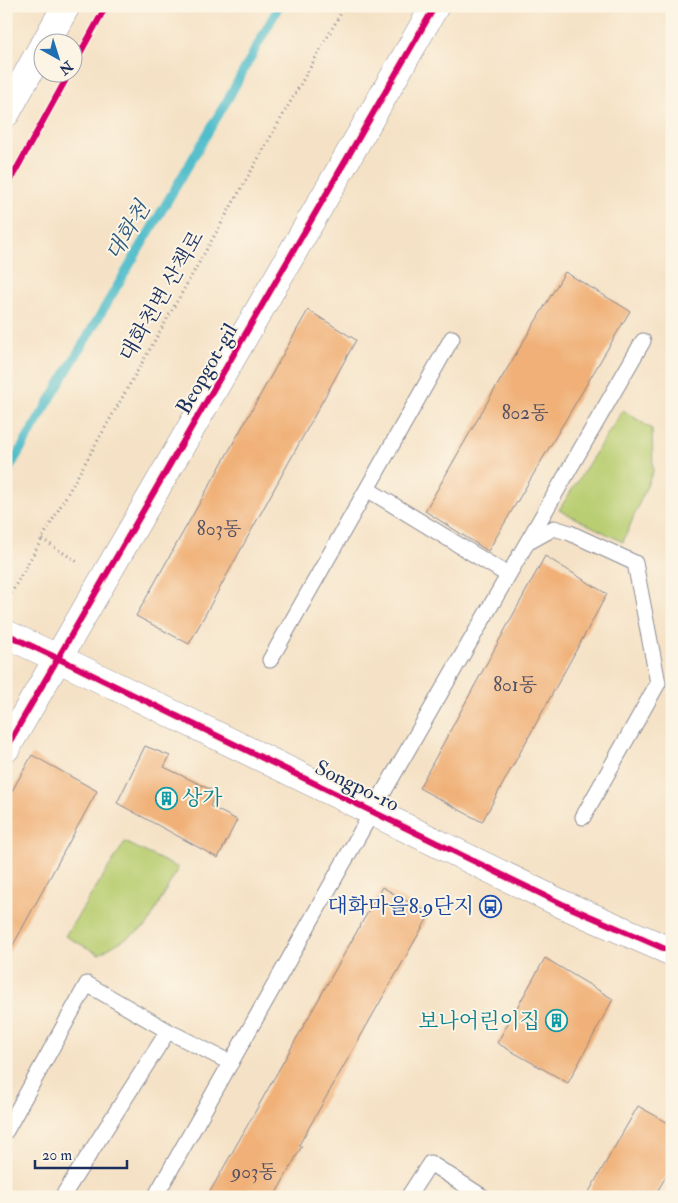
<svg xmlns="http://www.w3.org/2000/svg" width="678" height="1203" font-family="'IM FELL Double Pica','Noto Serif KR',serif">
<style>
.green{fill:#b9ce72;stroke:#6a7e68}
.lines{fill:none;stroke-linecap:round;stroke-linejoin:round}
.stream{stroke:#52becb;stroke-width:9}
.building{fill:#f0b077}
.service-casing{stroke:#888892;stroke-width:17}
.minor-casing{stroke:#888892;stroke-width:29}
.tertiary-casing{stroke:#888892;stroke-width:29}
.primary-casing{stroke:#888892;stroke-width:29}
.path{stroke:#888892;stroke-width:3;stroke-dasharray:1 4;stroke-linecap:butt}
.service{stroke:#fff;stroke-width:15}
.minor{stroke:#fff;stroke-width:28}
.tertiary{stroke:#fff;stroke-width:28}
.primary{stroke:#fff;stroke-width:28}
.cycleway-casing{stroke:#fcf5e5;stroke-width:9}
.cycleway{stroke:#d6006c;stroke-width:6}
.labels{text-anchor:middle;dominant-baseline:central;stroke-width:4;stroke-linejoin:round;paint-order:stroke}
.number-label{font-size:19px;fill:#504f64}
.street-label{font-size:21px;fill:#1b2f5e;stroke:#fcf5e5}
.culture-label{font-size:21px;fill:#0d838f;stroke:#fcf5e5;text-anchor:start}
.transit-label{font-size:21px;fill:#164399;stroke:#fcf5e5;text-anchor:end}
.water-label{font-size:22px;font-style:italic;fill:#2c5a7f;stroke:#fcf5e5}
</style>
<rect width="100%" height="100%" fill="#fcf5e5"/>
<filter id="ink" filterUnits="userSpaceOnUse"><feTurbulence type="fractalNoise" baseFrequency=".02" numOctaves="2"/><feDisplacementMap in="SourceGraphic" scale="10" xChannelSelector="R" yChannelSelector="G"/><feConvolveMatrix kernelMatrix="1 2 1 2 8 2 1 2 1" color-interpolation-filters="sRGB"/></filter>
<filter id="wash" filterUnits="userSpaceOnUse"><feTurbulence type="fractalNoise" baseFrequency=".0096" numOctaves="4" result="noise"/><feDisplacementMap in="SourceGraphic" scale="20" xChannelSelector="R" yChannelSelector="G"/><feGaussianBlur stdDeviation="1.12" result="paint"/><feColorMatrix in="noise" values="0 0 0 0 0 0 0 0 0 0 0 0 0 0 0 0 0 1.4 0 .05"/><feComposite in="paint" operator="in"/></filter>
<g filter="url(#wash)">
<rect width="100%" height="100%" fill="#f5e2c6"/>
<path class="green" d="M 623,410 L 652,429 L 653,471 L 623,542 L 559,510 Z
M 125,842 L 178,868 L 147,926 L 99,954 L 65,936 Z"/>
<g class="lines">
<path class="stream" d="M 6,474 L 229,97 L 279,6"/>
</g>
<g id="blocks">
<path class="building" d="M 565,272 L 630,311 L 488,551 L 425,511 L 492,394 Z
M 308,310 L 356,340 L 189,644 L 136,616 Z
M 545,556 L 607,594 L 482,822 L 419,788 Z
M 145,746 L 170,756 L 164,767 L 216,792 L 210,806 L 237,820 L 218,858 L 117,803 Z
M 32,755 L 97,791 L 6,958 L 6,802 Z
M 382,887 L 430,914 L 299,1145 L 302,1146 L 274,1197 L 207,1197 Z
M 545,958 L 613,999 L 568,1083 L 497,1043 Z
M 638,1106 L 672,1125 L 672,1166 L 654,1197 L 586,1197 Z"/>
</g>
</g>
<g filter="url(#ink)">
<use href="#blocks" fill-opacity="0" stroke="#888892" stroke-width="1"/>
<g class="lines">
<defs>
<path id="service" d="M 367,489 L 452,338
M 527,543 L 554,528 L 570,533 L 635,563 L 658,683 L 583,817
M 270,660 L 367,489 L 508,575
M 6,1131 L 87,984 L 168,1031 L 231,1063
M 62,1197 L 168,1031
M 155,1197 L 372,812 L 643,341
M 408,1197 L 430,1163 L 483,1197"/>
<path id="minor" d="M 6,748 L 435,6"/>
<path id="tertiary" d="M 6,634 L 74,666 L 562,904 L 672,952"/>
<path id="primary" d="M 46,42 L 66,6
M 6,113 L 42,48"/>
</defs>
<use href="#service" class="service-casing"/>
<use href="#minor" class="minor-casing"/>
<use href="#tertiary" class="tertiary-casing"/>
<use href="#primary" class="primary-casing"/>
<path class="path" d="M 42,539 L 79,563
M 6,602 L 345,6"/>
<use href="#service" class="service"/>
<use href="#minor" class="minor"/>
<use href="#tertiary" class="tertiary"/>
<use href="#primary" class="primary"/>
<defs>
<path id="cycleway" d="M 72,68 L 106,6
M 6,188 L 70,72
M 6,634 L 74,666 L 562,904 L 672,952
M 6,748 L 435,6"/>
</defs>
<use href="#cycleway" class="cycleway-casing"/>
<use href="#cycleway" class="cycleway"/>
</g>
</g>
<defs>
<symbol id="building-ring" viewBox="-11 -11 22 22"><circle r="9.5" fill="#fcf5e5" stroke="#0f9aa8" stroke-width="1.5"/><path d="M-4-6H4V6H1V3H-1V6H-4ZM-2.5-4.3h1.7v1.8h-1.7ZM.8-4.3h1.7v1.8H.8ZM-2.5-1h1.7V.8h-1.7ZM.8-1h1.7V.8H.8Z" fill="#0f9aa8"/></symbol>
<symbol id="bus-ring" viewBox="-11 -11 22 22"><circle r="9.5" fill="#fcf5e5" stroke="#1a4fb4" stroke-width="1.5"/><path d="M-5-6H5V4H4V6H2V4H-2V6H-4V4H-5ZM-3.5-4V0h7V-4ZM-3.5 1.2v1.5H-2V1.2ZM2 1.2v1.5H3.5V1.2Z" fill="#1a4fb4"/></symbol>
</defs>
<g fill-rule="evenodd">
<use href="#building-ring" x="154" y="786" width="25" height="25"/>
<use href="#bus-ring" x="478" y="894" width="25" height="25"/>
<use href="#building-ring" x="544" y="1008" width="25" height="25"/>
</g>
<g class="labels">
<g class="number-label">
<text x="525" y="413">802동</text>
<text x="219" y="529">803동</text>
<text x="515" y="685">801동</text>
<text x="254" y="1172">903동</text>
</g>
<g class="street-label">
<text transform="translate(162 296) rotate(-60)">대화천변 산책로</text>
<text transform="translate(207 369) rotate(-60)">Beopgot-gil</text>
<text transform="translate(357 786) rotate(26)">Songpo-ro</text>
</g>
<g class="culture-label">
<text x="182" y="798">상가</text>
<text x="540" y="1021" text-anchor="end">보나어린이집</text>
</g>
<g class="transit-label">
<text x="474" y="906">대화마을8.9단지</text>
</g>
<g class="water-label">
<text transform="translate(128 231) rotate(-59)">대화천</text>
</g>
</g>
<rect width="678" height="1203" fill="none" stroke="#fcf5e5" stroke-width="25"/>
<g transform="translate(58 58) rotate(141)"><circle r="24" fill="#fcf5e5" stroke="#a2a6af"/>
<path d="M0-4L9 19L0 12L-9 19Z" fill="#1f6fb2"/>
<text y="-8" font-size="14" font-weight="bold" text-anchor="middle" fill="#1b2f5e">N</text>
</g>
<path d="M35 1160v8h92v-8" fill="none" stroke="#1b2f5e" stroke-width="2.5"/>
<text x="42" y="1160" font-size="15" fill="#1b2f5e" stroke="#fcf5e5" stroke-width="4" paint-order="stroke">20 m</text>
</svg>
